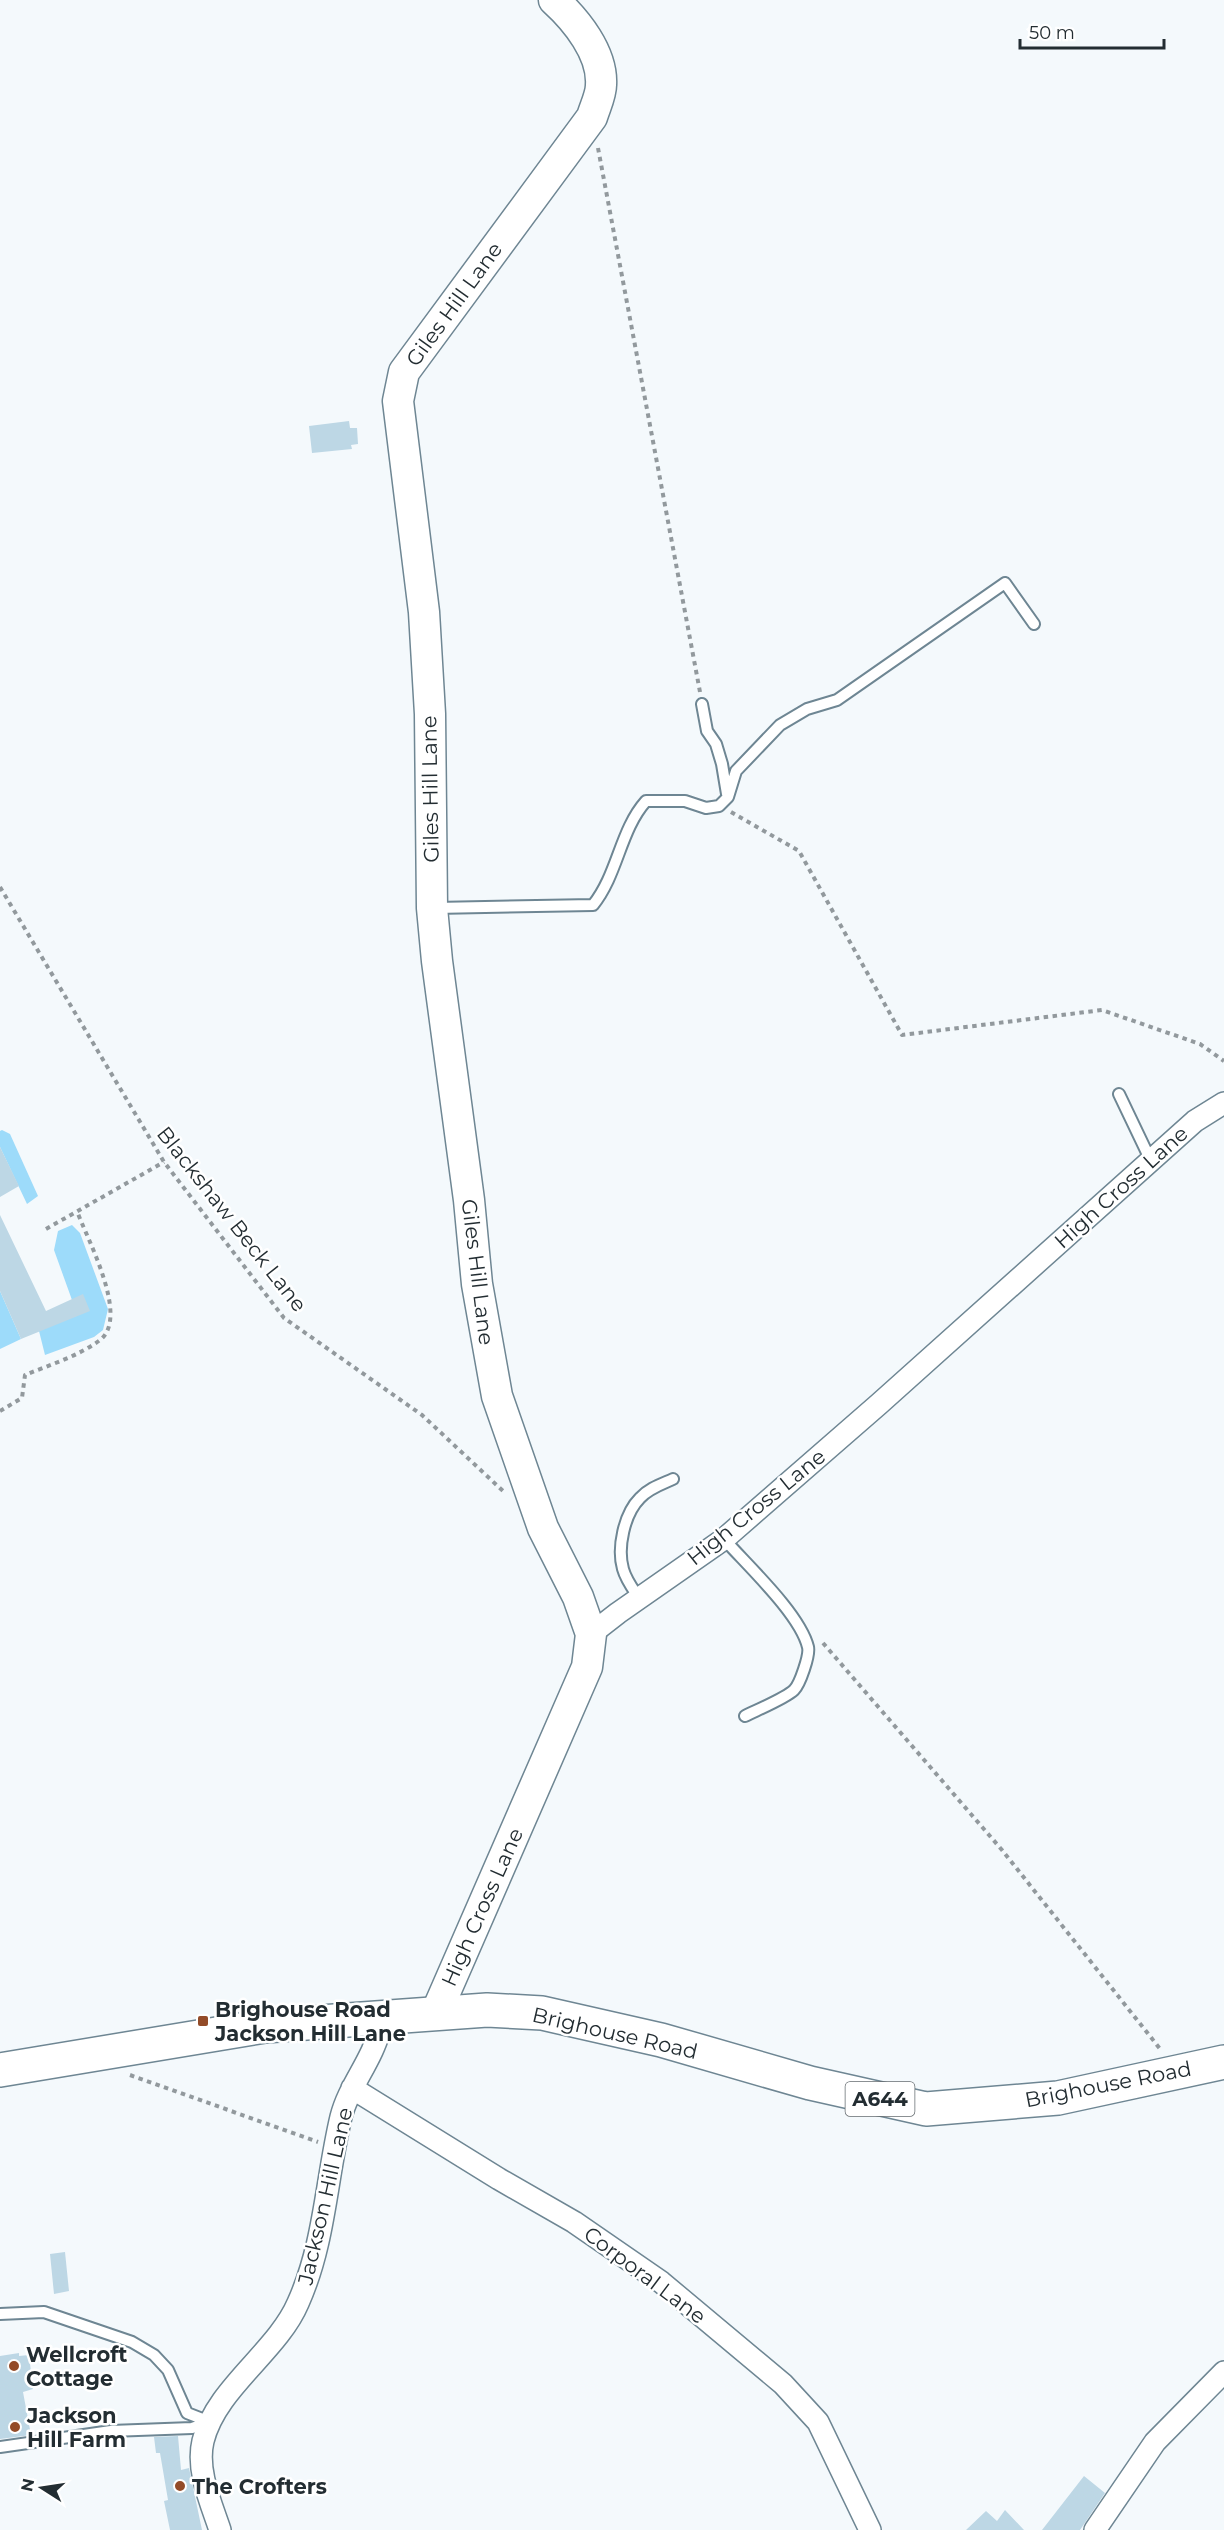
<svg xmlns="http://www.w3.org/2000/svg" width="1224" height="2530" font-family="Montserrat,sans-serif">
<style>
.green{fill:#9ddbfa}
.building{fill:#bdd7e5}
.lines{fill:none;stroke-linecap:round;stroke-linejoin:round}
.lane-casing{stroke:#6e8693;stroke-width:14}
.street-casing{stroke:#6e8693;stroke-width:24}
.secondary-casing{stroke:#6e8693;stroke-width:33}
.primary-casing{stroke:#6e8693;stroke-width:36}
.path{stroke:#92999d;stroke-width:4;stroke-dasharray:4.5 4.5;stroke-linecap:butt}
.lane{stroke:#fff;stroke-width:10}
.street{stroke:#fff;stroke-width:21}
.secondary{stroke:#fff;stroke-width:30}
.primary{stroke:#fff;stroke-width:33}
.poi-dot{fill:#934b28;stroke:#fff;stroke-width:2}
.labels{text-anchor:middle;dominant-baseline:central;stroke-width:5;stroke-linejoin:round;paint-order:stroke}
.shield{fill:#fff;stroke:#656c70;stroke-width:1.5}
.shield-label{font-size:20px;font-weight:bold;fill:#232d32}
.street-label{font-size:21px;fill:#232d32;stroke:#fff}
.poi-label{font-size:21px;font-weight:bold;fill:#232d32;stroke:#fff;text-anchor:start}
</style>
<rect width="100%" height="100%" fill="#f4f9fc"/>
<path class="green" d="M 2,1130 L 10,1134 L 38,1196 L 27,1204 L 0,1147 L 0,1131 Z
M 72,1225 L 80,1233 L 108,1309 L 103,1330 L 94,1337 L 45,1355 L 39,1331 L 72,1300 L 54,1250 L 58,1231 Z
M 0,1291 L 21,1339 L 0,1349 Z"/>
<path class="building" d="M 349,421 L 350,428 L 357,428 L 358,444 L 351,445 L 352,449 L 312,453 L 309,426 Z
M 0,1147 L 19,1186 L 0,1197 Z
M 0,1215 L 46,1311 L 83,1294 L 90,1311 L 21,1339 L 0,1291 Z
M 65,2252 L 69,2291 L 54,2294 L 50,2254 Z
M 19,2353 L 19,2356 L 29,2355 L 33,2389 L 23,2392 L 31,2435 L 0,2439 L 0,2356 Z
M 178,2436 L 181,2470 L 189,2468 L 202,2530 L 170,2530 L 164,2501 L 168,2500 L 160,2453 L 156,2453 L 154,2437 Z
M 1084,2476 L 1105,2493 L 1080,2530 L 1042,2530 Z
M 1005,2510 L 1024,2530 L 966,2530 L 986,2511 L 997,2521 Z"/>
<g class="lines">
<defs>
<path id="lane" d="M 702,704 L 707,731 L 716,744 L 722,764 L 727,794
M 435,908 L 593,905 C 618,874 620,830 646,801 L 685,801 L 706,808 L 719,806 L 728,797 L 736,771 L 780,725 L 807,709 L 837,700 L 1005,583 L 1034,624
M 1119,1094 L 1151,1161
M 724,1539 C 747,1565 800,1614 808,1647 C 810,1655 800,1684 794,1690 C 786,1698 757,1710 745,1716
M 639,1598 C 633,1589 626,1580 623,1569 C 617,1548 624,1514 640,1498 C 649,1488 662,1484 673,1479
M 0,2314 L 44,2312 L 132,2342 L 154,2355 L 168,2370 L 187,2413 L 210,2422
M 0,2447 L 111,2431 L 192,2428 L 209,2422"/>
<path id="street" d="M 591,1634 L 618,1613 L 724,1539 L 879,1404 L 1195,1121 L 1224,1103
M 352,2088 L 499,2179 L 574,2222 L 661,2282 L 783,2384 L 818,2422 L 870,2530
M 220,2530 C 211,2503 196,2470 203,2441 C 216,2388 277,2352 298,2303 C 325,2243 326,2180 341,2117 C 347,2093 362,2073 372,2051 C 377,2040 381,2028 385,2017
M 1095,2530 L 1155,2442 L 1224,2372"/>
<path id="secondary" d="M 436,2013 L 587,1667 L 591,1634 L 578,1597 L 543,1528 L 497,1396 L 477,1284 L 469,1200 L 437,961 L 432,908 L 430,714 L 424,612 L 398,401 L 404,372 L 592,117 C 595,107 601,95 601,85 C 603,53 576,20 554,0"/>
<path id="primary" d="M 0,2070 L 265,2026 L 487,2010 L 542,2013 L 661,2040 L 810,2083 L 926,2109 L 1058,2098 L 1224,2062"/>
</defs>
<use href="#lane" class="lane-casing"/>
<use href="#street" class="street-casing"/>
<use href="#secondary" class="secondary-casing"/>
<use href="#primary" class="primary-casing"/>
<path class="path" d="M 598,148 L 700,692
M 731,812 L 799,851 L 902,1035 L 1102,1010 L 1200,1044 L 1224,1061
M 0,887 L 164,1162 L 284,1318 L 422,1415 L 503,1491
M 46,1229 L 164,1162
M 0,1411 L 22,1398 L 25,1375 C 49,1365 79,1356 100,1340 C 130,1317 87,1239 77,1211
M 823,1643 L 1002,1850 L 1161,2050
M 130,2075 L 318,2142"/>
<use href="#lane" class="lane"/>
<use href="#street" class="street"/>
<use href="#secondary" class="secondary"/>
<use href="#primary" class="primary"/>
</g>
<g class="poi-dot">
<rect x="197" y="2015" width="12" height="12" rx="3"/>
<circle cx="14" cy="2366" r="6"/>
<circle cx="15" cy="2427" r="6"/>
<circle cx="180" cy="2486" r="6"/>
</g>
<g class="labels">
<rect class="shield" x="845.5" y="2082" width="69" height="34" rx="4.5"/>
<g class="shield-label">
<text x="880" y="2099">A644</text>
</g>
<g class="street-label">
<text transform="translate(454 304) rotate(-54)">Giles Hill Lane</text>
<text transform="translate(430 789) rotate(-91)">Giles Hill Lane</text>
<text transform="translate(1121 1187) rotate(-42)">High Cross Lane</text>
<text transform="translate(232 1219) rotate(52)">Blackshaw Beck Lane</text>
<text transform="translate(478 1272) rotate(83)">Giles Hill Lane</text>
<text transform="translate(756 1507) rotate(-39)">High Cross Lane</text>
<text transform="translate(482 1907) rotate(-66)">High Cross Lane</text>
<text transform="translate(615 2033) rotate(13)">Brighouse Road</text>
<text transform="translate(1108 2084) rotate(-11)">Brighouse Road</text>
<text transform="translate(325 2196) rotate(-77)">Jackson Hill Lane</text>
<text transform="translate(645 2275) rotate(37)">Corporal Lane</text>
</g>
<g class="poi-label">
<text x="215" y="2009">Brighouse Road<tspan x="215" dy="24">Jackson Hill Lane</tspan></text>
<text x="26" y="2354">Wellcroft<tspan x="26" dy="24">Cottage</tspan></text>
<text x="27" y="2415">Jackson<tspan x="27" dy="24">Hill Farm</tspan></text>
<text x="192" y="2486">The Crofters</text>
</g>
</g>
<g transform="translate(42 2488) rotate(282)" stroke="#ffffff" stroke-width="4.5" paint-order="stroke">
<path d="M0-4.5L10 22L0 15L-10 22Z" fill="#232d32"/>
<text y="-9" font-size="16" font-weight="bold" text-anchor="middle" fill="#232d32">N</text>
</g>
<path d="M1020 39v9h144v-9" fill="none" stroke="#232d32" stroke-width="3"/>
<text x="1029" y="39" font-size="18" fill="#232d32" stroke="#ffffff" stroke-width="4.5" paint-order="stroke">50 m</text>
</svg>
